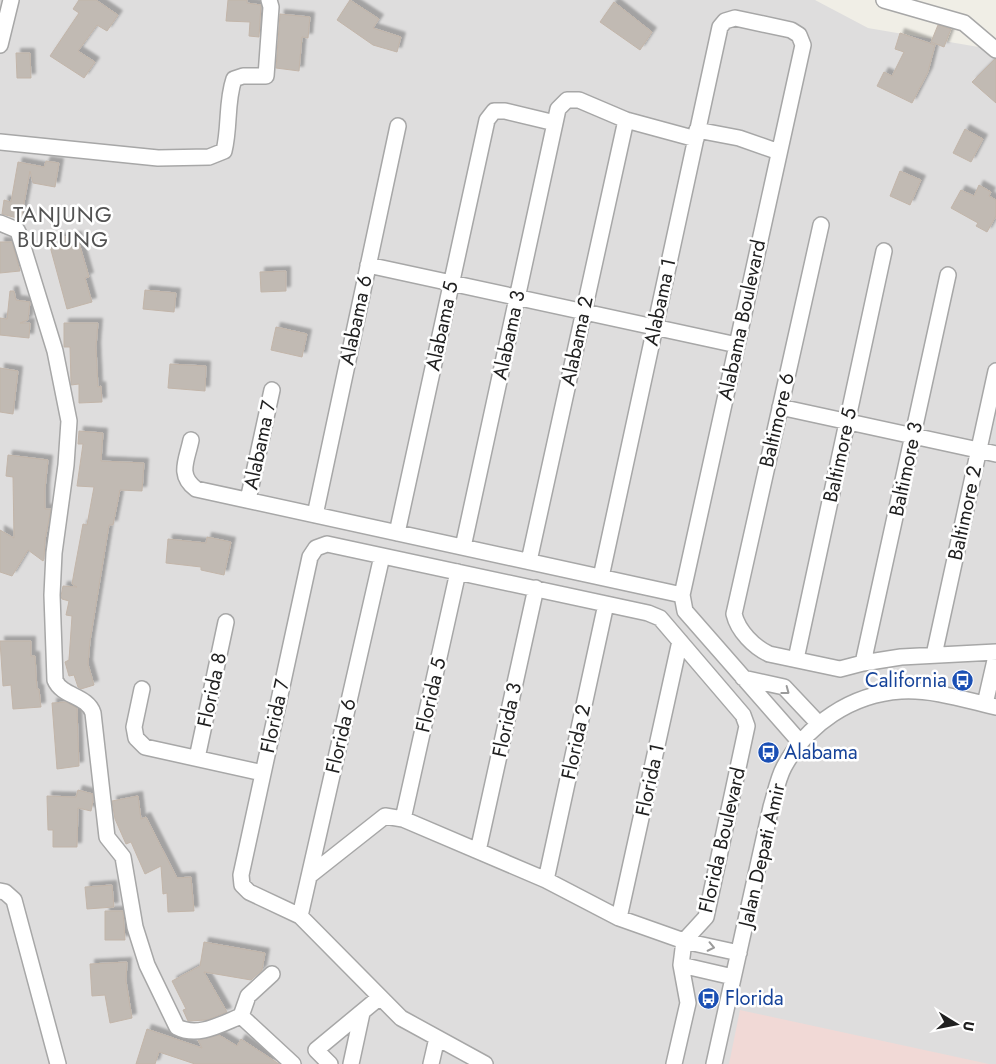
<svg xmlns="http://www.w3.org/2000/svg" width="996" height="1064" font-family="Jost,sans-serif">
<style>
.residential{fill:#dedddd}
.commercial{fill:#f1d9d6}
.building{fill:#c1bab3;stroke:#c2b5a9;filter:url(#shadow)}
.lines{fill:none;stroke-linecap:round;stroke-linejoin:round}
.minor-casing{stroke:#a7a7a7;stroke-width:18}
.minor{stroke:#fff;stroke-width:15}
.oneway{stroke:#9b9b9b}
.labels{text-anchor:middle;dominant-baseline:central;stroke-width:5;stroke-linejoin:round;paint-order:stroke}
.street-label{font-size:20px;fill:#202020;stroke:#fff}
.transit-label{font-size:20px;fill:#164399;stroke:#fff;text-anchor:start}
.quarter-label{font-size:22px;letter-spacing:1px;fill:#535353;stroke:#fff}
</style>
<defs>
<filter id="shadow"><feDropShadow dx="4.5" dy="-4.5" stdDeviation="1" flood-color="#0004"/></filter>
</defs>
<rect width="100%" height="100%" fill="#f0eee6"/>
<path class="residential" d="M 0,0 L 815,0 L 868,28 L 996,50 L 996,1064 L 0,1064 Z"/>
<path class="commercial" d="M 740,1010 L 989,1064 L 729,1064 Z"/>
<path class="building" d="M 79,0 L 96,0 L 118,15 L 107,31 L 97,25 L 78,51 L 95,62 L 84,78 L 50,56 L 79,13 L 73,9 Z
M 228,0 L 247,0 L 247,3 L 261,5 L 259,37 L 249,36 L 250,22 L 226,21 Z
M 350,0 L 379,19 L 373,28 L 401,37 L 397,52 L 373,45 L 337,20 Z
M 614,2 L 652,32 L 640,50 L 600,22 Z
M 280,14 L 310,17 L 308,38 L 302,37 L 299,71 L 276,68 Z
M 938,25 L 951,29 L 944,47 L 931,42 Z
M 900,33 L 935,45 L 928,72 L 912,103 L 877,86 L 884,72 L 892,76 L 904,52 L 895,49 Z
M 16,53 L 30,53 L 31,78 L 17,78 Z
M 995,59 L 996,59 L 996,103 L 972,82 Z
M 965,129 L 983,139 L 971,162 L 953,153 Z
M 46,161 L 59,163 L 55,187 L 33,183 L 30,171 L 21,219 L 2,214 L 4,200 L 11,202 L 18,162 L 44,167 Z
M 900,171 L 921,180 L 910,205 L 890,196 Z
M 979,185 L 991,192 L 989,196 L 996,200 L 996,216 L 987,232 L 976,226 L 978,223 L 951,208 L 961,190 L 974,196 Z
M 77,236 L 89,277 L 85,278 L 92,302 L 67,309 L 48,239 Z
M 0,242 L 12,242 L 20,271 L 0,273 Z
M 286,271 L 286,291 L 261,292 L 260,272 Z
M 145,290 L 176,293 L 174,312 L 143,309 Z
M 10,291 L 14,291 L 16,300 L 30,302 L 28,320 L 20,323 L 30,323 L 29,338 L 0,335 L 0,318 L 7,319 Z
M 64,323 L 98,323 L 96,347 L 98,387 L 101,386 L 102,402 L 79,403 L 79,384 L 71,385 L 71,383 L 70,347 L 64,347 Z
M 276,327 L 307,334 L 302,357 L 271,350 Z
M 170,364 L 206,366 L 205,391 L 168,388 Z
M 0,368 L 18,371 L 13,414 L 0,412 Z
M 79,431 L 103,433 L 101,461 L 144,463 L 142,491 L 120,490 L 113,525 L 109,525 L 90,641 L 88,664 L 94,685 L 81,689 L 78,687 L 74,675 L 69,676 L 65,662 L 69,660 L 72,616 L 66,615 L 69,601 L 62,599 L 61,596 L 63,586 L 77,587 L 72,584 L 75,567 L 83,524 L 87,525 L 94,487 L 77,486 L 83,444 L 78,444 Z
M 8,455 L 48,460 L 45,489 L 45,509 L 51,509 L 45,540 L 44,559 L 43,561 L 28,550 L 12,576 L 0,572 L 0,530 L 14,538 L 13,477 L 6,476 Z
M 207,537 L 231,542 L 224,575 L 201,570 L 201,567 L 166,563 L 168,539 L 206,543 Z
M 0,641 L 31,641 L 31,656 L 35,656 L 37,689 L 39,689 L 41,707 L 13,709 L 11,685 L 3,686 Z
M 66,702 L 77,708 L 79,766 L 57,769 L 52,703 Z
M 78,790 L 93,794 L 93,801 L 91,811 L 78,808 L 77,847 L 53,847 L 53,830 L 48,830 L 47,796 L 76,797 Z
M 138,796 L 141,819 L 146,817 L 177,878 L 191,877 L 194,911 L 168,912 L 167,893 L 163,894 L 161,866 L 145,874 L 131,842 L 126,844 L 115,819 L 112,801 Z
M 112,885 L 114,907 L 87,909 L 85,887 Z
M 105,911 L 123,911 L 125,940 L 105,940 Z
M 204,942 L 265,953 L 262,970 L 251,980 L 204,972 L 227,1012 L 207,1020 L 188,1021 L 183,1010 L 186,1009 L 172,981 L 200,966 Z
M 127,962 L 126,981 L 132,1018 L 110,1023 L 105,995 L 92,996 L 90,964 Z
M 147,1029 L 202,1048 L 198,1040 L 219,1035 L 237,1046 L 241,1039 L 279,1064 L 195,1064 L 159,1052 L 155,1064 L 136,1064 Z"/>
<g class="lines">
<defs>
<path id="minor" d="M 884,0 L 964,23 L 996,50
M 0,45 L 11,0
M 697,130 L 739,138 L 779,152
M 0,142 L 158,158 L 209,157 L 224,151 C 230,127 226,102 234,79 L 243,76 L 266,76 L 271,7 L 269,0
M 0,223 L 17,230 L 19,234 L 55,351 L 69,421 L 66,465 L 54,553 L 52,595 L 55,680 C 62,697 87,695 93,713 L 107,837 L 123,857 L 135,927 L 147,965 L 177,1027 C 198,1038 221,1024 241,1016 L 293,1064
M 821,225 L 734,614 C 738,631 754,647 769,654 L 840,669 L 863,663 L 901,657 L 996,652
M 368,265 L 737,345
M 780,407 L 996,454
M 191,440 C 187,460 177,475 196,489 L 682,595
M 248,500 L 272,390
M 315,515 L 398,126
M 397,533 L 487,120 L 494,111 L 505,111 L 555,123 L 558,109 L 567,100 L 579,100 L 626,120 L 696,139
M 463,547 L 555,123
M 529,561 L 626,120
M 601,577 L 720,27 L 725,21 L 735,18 L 791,30 L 799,35 L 803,45 L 682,595 L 685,611 L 799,741
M 934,655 L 996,371
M 796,659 L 884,251
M 863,663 L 948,275
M 743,678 L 784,687 L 818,723
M 142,689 L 134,727 L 136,738 L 145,747 L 263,773
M 985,704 L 996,656
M 197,758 L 226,622
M 403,819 L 458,572
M 478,851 L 536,588
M 309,876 L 385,816 L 403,819 L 546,880 L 619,918 L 684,941 L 739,953
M 546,880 L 606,604
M 0,891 L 5,892 L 14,900 L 58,1064
M 300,916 L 382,556
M 619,918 L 680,641
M 681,965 L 733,977
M 241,1016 L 248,996 L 272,974
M 330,1064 L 316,1050 L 380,997
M 351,1064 L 362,1013
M 431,1064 L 437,1038
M 485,1064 L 401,1018 L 300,916 L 249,892 L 242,885 L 241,875 L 310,557 L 316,548 L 327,544 L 648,613 L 660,618 L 743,715 L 747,726 L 706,917 L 684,941 L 681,965 L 688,1003 L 674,1064
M 714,1064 L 771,807 C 775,794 778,778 784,767 C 807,724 852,694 901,691 C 932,689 966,700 996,707"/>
</defs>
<use href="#minor" class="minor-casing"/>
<use href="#minor" class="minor"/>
</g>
<defs><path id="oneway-chevron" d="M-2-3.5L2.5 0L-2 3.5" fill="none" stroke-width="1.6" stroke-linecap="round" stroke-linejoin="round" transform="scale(1.25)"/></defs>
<g class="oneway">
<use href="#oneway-chevron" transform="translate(786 691) rotate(37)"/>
<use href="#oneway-chevron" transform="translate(711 947) rotate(12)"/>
</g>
<defs>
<symbol id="bus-disc" viewBox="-11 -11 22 22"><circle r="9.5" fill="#1a4fb4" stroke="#fff"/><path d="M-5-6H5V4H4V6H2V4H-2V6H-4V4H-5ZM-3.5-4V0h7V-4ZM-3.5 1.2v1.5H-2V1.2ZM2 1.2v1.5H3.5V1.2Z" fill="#fff"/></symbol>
</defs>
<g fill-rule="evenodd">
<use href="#bus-disc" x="950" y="668" width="25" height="25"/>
<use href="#bus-disc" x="756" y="740" width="25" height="25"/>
<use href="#bus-disc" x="696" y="986" width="25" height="25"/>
</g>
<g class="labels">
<g class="street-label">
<text transform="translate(660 302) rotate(-78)">Alabama 1</text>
<text transform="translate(356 320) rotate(-78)">Alabama 6</text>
<text transform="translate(742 320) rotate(-78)">Alabama Boulevard</text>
<text transform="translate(442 326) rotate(-78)">Alabama 5</text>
<text transform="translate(509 335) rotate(-78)">Alabama 3</text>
<text transform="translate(577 341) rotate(-78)">Alabama 2</text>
<text transform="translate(777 420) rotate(-77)">Baltimore 6</text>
<text transform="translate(260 445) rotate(-78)">Alabama 7</text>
<text transform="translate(840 455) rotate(-78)">Baltimore 5</text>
<text transform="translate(906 469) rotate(-78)">Baltimore 3</text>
<text transform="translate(965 513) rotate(-78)">Baltimore 2</text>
<text transform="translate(212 690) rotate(-78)">Florida 8</text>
<text transform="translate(431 695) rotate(-77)">Florida 5</text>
<text transform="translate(275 716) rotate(-78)">Florida 7</text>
<text transform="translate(507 720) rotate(-78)">Florida 3</text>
<text transform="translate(341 736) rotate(-77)">Florida 6</text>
<text transform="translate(576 742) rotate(-78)">Florida 2</text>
<text transform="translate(650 780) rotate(-78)">Florida 1</text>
<text transform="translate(722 840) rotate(-77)">Florida Boulevard</text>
<text transform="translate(762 855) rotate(-77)">Jalan Depati Amir</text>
</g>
<g class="transit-label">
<text x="947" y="680" text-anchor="end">California</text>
<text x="784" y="752">Alabama</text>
<text x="725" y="998">Florida</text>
</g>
<g class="quarter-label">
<text x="63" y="214">TANJUNG<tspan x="63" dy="25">BURUNG</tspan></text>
</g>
</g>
<g transform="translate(956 1024) rotate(100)" stroke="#ffffff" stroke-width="4" paint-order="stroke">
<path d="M0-4L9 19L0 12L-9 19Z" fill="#202020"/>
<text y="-8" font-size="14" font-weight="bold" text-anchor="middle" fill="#202020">U</text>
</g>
</svg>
